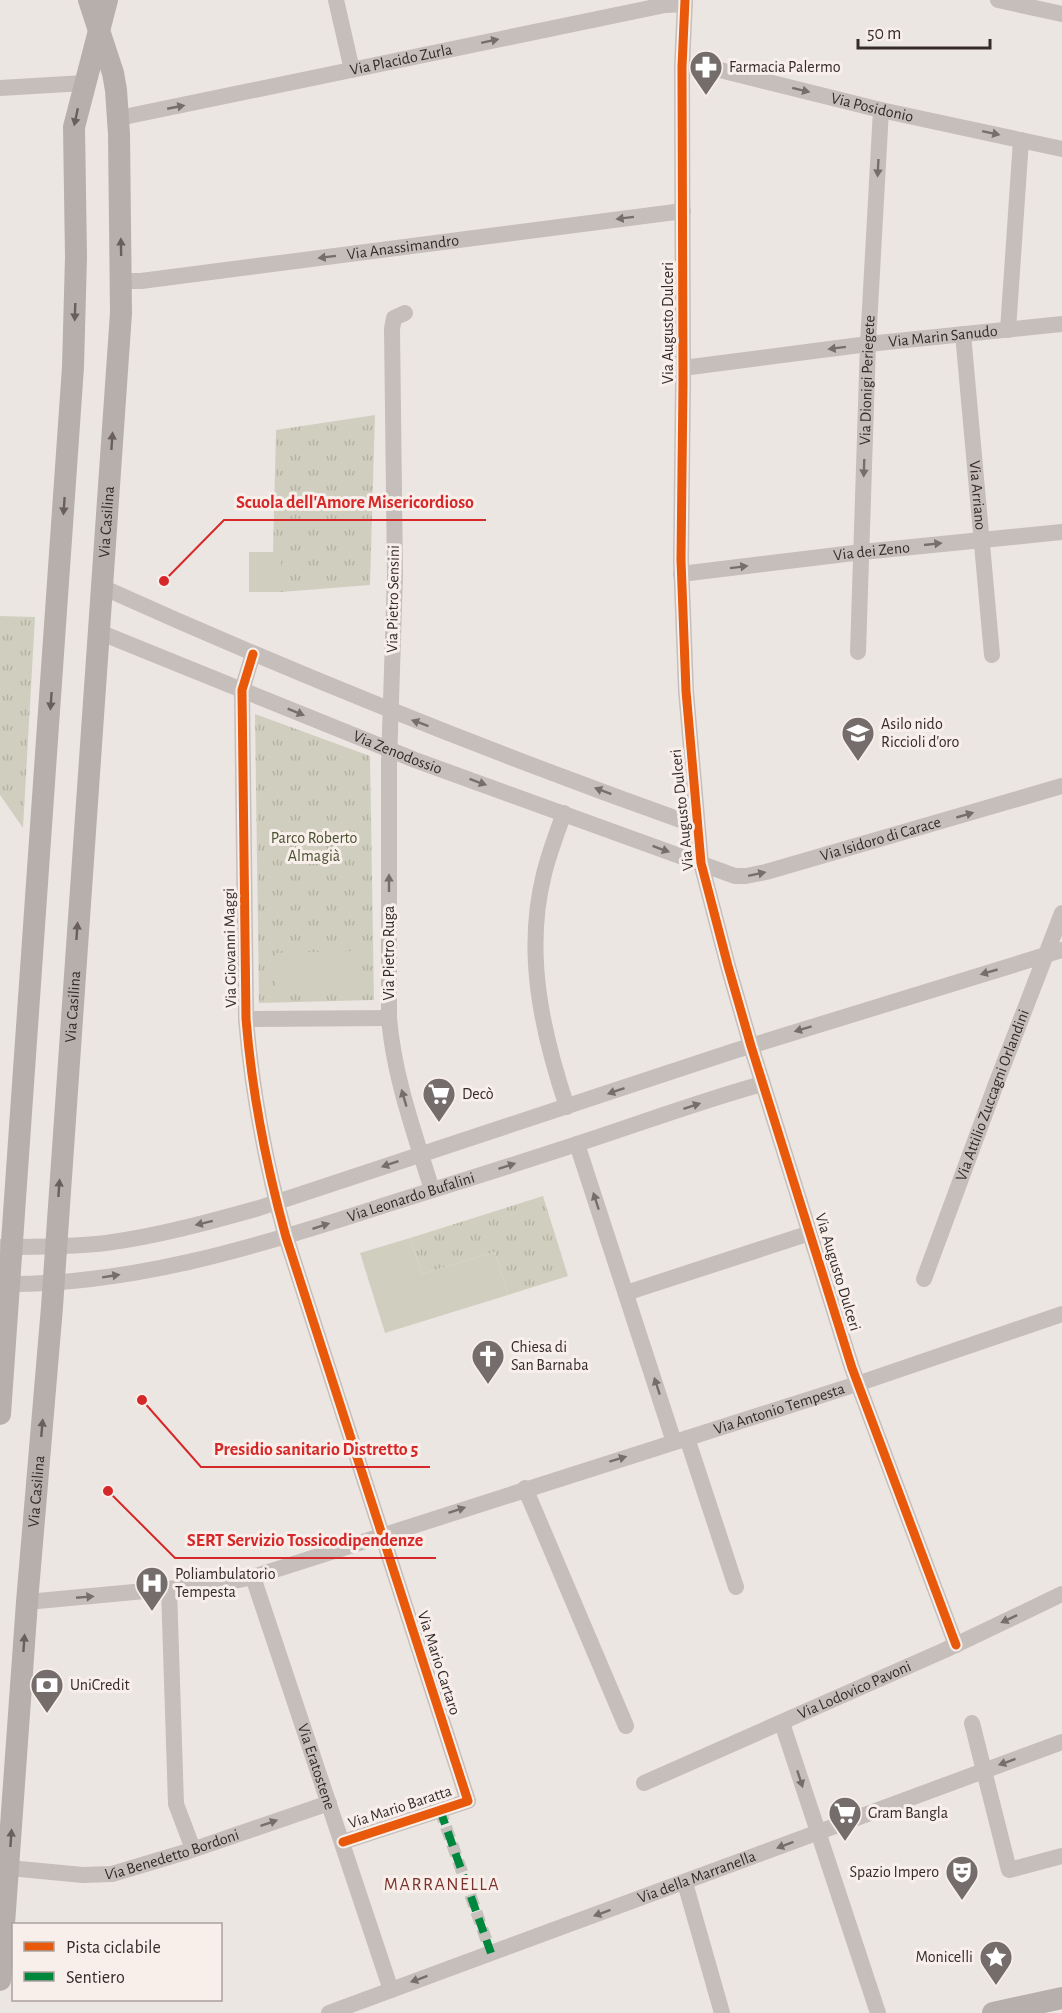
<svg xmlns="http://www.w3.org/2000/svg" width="1062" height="2013" font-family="'Alegreya Sans',sans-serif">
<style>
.grass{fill:url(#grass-tufts)}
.pitch{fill:#d0cfbf}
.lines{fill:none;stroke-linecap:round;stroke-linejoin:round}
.pedestrian-tunnel{stroke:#c7c1be;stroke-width:12;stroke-dasharray:12 6;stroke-linecap:butt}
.minor{stroke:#c5bebb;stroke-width:16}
.secondary{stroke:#b6afac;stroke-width:22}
.quiet{stroke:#00873e;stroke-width:8;stroke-dasharray:15 8;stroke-linecap:butt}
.cycleway-casing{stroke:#f8efeb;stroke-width:13}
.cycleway{stroke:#e8590c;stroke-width:9}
.oneway{fill:#766e6b}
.oneway2{fill:#69605e}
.labels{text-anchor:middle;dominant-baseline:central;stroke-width:6;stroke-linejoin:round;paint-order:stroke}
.street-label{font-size:16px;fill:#352c2a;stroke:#f8efeb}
.poi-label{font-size:16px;fill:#352c2a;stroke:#f8efeb;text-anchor:start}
.park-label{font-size:16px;fill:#4b5131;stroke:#f8efeb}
.neighbourhood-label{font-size:18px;letter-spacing:1.5px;fill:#7a322d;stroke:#f8efeb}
.leader{fill:none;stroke:#d62828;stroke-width:2}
.callout-dot{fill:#d62828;stroke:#f8efeb;stroke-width:2}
.callout-label{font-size:18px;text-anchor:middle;font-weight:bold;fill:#d62828;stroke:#f8efeb;stroke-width:6;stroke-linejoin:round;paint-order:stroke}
</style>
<defs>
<pattern id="grass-tufts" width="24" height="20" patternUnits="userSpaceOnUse" patternTransform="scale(1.5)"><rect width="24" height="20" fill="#d0cfbf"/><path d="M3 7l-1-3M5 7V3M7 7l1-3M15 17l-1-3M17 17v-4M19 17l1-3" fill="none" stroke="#b3b2a4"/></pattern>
</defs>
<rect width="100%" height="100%" fill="#ece6e3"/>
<path class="grass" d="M 375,415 L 370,585 L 281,592 L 281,553 L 273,552 L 276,430 Z
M 0,616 L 35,617 L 23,828 L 0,795 Z
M 255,714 L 370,756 L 374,1000 L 259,1003 Z
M 543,1196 L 568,1276 L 508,1295 L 495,1252 L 422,1274 L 410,1238 Z"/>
<path class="pitch" d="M 249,552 L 281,552 L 281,592 L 249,592 Z
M 356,951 L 357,992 L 276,992 L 276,953 Z
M 410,1238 L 422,1274 L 495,1252 L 508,1295 L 385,1333 L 360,1253 Z"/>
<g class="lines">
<path class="pedestrian-tunnel" d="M 440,1810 L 491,1953"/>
<g class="minor">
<path d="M 336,0 L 352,70"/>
<path d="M 685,0 L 682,67 L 683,383 L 681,560 L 686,691 L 701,863 L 728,966 L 751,1046 L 852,1368 L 956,1645"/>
<path d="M 998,0 L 1062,14"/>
<path id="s1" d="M 682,67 L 712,68 L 881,110 L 1062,149"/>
<path d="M 0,88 L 84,83"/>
<path id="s2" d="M 119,118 L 665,5 L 685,4"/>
<path id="s3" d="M 121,281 L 141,281 L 683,211"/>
<path d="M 405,313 L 394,318 L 392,329 L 395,575 L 389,764 L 389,1018 C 394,1078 415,1134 432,1190"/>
<path d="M 1008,330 L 1021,140"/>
<path id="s4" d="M 963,334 L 992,655"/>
<path id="s5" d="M 683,368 L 868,344 L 1062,324"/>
<path id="s6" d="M 681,574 L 862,552 L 1062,532"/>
<path d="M 102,587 C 297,675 495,754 697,826"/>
<path id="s7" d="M 99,632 L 415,760 L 735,876 L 746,876 L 766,872 L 1062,786"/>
<path id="s8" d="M 858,652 L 868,344 L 881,110"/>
<path d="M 253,654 L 242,690 L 246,1019 C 252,1093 266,1165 286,1237 L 468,1801 L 343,1842"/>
<path d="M 564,813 C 557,833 549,853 544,874 C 524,953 542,1032 567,1107"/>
<path d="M 246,1019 L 389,1018"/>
<path d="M 577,1144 L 674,1442"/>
<path d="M 0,1247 C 35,1247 71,1247 106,1243 C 158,1236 209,1222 259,1208 L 734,1051 L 1062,950"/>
<path id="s9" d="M 924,1279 L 996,1084 L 1062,913"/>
<path id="s10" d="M 0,1284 C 127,1286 253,1248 373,1209 C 445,1186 517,1164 589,1140 C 647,1121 704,1100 762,1084"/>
<path d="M 626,1293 L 810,1233"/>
<path d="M 687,1438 L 736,1587"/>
<path d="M 525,1488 L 626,1726"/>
<path id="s11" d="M 253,1577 L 391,1990"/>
<path d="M 169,1589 L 176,1804 L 193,1849"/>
<path id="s12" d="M 27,1602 L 220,1584 L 253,1577 L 857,1384 L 1062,1314"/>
<path d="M 782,1723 L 878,2013"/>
<path d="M 972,1723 L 1009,1870 L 1062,1856"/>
<path id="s13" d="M 644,1783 L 945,1650 L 1062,1594"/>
<path id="s14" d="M 9,1868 L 83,1875 L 112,1874 L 189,1851 L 329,1803"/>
<path d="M 685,1883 L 722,2013"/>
<path id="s15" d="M 329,2013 L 1062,1742"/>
</g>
<g class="secondary">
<path d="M 0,1414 L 73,367 L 76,257 L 74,127 L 107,0"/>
<path id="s16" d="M 0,1980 L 27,1602 L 52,1307 L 121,313 L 119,134 L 116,90 L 113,73 L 89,0"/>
<path d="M 993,2013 L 1062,1998"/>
</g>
<path class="quiet" d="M 440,1810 L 491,1953"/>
<defs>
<path id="cycleway" d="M 685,0 L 682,67 L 683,383 L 681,560 L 686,691 L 701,863 L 728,966 L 751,1046 L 852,1368 L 956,1645
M 253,654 L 242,690 L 246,1019 C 252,1093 266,1165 286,1237 L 468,1801 L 343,1842"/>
</defs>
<use href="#cycleway" class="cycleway-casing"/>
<use href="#cycleway" class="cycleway"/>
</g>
<defs><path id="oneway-solid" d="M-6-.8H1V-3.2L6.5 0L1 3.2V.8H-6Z" transform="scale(1.5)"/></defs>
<g class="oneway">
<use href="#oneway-solid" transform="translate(490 41) rotate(-12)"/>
<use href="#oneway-solid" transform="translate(801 90) rotate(14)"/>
<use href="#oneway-solid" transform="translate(176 107) rotate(-11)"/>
<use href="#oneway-solid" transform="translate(991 133) rotate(12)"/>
<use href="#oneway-solid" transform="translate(878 168) rotate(93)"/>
<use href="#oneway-solid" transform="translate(625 218) rotate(173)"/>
<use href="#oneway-solid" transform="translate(327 257) rotate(173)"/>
<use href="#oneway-solid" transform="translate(837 348) rotate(173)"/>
<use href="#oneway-solid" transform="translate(864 468) rotate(92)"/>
<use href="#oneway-solid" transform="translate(933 544) rotate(-6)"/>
<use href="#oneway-solid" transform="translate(739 567) rotate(-7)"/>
<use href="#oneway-solid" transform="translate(296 712) rotate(22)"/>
<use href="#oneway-solid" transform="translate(420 723) rotate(-160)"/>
<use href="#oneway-solid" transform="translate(478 782) rotate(20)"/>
<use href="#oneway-solid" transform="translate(603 791) rotate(-159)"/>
<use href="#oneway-solid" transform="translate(965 815) rotate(-16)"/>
<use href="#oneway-solid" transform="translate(661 849) rotate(20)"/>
<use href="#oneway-solid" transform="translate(757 874) rotate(-12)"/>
<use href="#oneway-solid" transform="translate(389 883) rotate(-90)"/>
<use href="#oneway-solid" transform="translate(989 972) rotate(164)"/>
<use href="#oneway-solid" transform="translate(803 1029) rotate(163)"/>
<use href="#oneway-solid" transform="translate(616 1091) rotate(161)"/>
<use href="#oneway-solid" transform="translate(404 1098) rotate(-106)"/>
<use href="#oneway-solid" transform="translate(692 1106) rotate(-18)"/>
<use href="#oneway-solid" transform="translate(390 1164) rotate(161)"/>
<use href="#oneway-solid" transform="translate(507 1166) rotate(-18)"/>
<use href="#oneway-solid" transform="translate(596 1201) rotate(-108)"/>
<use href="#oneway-solid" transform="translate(204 1223) rotate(166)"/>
<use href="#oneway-solid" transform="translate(321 1226) rotate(-18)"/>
<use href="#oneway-solid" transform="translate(111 1276) rotate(-9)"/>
<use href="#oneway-solid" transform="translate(657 1386) rotate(-108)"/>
<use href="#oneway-solid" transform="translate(618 1459) rotate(-17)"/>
<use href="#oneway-solid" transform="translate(457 1510) rotate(-18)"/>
<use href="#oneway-solid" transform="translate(85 1597) rotate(-5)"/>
<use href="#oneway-solid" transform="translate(1009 1619) rotate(155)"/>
<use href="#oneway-solid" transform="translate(1007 1762) rotate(160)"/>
<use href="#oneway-solid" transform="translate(800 1779) rotate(72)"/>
<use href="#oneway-solid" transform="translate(269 1823) rotate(-19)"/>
<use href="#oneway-solid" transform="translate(785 1845) rotate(159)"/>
<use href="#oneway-solid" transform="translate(602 1913) rotate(160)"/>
<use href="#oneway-solid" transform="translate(419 1979) rotate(160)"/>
</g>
<g class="oneway2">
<use href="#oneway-solid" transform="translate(76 117) rotate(102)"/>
<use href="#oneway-solid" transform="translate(121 247) rotate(-91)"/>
<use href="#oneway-solid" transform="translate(75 312) rotate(92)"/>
<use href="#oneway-solid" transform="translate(112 441) rotate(-86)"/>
<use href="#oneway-solid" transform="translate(64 506) rotate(94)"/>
<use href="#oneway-solid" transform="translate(51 701) rotate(94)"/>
<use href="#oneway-solid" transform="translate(77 931) rotate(-86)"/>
<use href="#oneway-solid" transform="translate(59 1188) rotate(-86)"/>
<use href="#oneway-solid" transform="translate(42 1428) rotate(-85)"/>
<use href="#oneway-solid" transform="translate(24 1643) rotate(-86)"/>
<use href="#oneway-solid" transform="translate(11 1838) rotate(-86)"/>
</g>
<defs>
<symbol id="pharmacy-pin" viewBox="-11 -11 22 30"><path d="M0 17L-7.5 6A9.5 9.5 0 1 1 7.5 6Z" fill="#756d6b" stroke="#f8efeb"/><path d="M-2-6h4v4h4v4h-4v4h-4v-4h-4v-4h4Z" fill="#fff"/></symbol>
<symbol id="school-pin" viewBox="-11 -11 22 30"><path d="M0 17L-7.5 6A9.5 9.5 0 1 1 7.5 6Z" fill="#756d6b" stroke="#f8efeb"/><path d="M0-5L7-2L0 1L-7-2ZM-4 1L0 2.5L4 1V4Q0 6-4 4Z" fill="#fff"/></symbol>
<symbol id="supermarket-pin" viewBox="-11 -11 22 30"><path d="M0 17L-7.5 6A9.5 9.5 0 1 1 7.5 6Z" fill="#756d6b" stroke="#f8efeb"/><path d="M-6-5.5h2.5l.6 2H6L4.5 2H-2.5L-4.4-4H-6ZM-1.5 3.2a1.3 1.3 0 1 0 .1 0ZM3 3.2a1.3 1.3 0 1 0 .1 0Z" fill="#fff"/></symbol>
<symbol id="church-pin" viewBox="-11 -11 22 30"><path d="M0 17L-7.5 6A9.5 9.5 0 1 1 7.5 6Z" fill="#756d6b" stroke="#f8efeb"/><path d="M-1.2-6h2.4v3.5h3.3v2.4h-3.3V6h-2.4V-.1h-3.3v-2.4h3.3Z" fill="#fff"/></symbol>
<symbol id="hospital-pin" viewBox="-11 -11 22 30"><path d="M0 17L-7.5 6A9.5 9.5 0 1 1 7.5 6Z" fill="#756d6b" stroke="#f8efeb"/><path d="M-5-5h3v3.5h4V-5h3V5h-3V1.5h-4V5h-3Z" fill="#fff"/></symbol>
<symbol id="bank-pin" viewBox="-11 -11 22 30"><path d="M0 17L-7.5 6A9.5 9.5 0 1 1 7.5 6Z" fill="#756d6b" stroke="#f8efeb"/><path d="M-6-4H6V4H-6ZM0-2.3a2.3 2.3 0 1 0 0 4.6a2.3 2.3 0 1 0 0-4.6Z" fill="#fff"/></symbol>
<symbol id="theatre-pin" viewBox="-11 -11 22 30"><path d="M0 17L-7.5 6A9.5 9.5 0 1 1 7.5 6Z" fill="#756d6b" stroke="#f8efeb"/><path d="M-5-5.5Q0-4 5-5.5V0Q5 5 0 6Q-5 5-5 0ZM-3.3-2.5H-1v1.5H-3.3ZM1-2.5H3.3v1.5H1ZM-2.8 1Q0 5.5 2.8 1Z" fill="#fff"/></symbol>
<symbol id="sight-pin" viewBox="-11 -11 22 30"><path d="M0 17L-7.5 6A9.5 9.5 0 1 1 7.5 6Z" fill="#756d6b" stroke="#f8efeb"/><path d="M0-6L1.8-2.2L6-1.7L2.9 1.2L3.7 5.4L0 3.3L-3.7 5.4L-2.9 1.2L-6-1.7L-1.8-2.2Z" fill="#fff"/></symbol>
</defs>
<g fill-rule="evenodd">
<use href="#pharmacy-pin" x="687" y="48" width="38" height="52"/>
<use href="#school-pin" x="839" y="714" width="38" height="52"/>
<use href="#supermarket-pin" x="420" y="1075" width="38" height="52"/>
<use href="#church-pin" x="469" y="1337" width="38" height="52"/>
<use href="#hospital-pin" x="133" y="1564" width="38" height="52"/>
<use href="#bank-pin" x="28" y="1666" width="38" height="52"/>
<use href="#supermarket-pin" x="826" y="1794" width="38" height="52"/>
<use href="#theatre-pin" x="943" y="1853" width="38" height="52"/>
<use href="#sight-pin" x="977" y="1938" width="38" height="52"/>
</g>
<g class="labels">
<g class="street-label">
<text stroke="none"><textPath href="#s2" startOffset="288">Via Placido Zurla</textPath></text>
<text stroke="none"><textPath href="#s1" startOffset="195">Via Posidonio</textPath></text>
<text stroke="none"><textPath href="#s3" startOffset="284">Via Anassimandro</textPath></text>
<text transform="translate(668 323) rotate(-90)">Via Augusto Dulceri</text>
<text stroke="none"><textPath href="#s5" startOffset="262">Via Marin Sanudo</textPath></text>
<text stroke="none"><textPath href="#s8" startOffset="272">Via Dionigi Periegete</textPath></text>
<text stroke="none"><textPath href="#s4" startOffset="162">Via Arriano</textPath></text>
<text stroke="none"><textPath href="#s16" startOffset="1462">Via Casilina</textPath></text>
<text stroke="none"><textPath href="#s6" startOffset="192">Via dei Zeno</textPath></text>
<text transform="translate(393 599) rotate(-89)">Via Pietro Sensini</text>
<text stroke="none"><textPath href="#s7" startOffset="322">Via Zenodossio</textPath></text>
<text transform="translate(682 810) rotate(-96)">Via Augusto Dulceri</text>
<text stroke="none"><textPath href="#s7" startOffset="832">Via Isidoro di Carace</textPath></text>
<text transform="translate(230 948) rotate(-91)">Via Giovanni Maggi</text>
<text transform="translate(389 953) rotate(-90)">Via Pietro Ruga</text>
<text stroke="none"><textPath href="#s16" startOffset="976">Via Casilina</textPath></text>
<text stroke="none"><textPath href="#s9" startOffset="196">Via Attilio Zuccagni Orlandini</textPath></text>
<text stroke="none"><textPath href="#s10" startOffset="422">Via Leonardo Bufalini</textPath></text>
<text transform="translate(838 1272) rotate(73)">Via Augusto Dulceri</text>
<text stroke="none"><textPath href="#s12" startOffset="780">Via Antonio Tempesta</textPath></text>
<text stroke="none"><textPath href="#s16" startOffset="490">Via Casilina</textPath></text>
<text transform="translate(439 1663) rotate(72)">Via Mario Cartaro</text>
<text stroke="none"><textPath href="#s13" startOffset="230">Via Lodovico Pavoni</textPath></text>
<text stroke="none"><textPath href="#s11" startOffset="200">Via Eratostene</textPath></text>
<text transform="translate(400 1807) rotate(-18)">Via Mario Baratta</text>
<text stroke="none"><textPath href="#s14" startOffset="166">Via Benedetto Bordoni</textPath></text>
<text stroke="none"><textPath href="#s15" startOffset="392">Via della Marranella</textPath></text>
</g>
<g class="poi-label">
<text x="729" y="67">Farmacia Palermo</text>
<text x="881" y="724">Asilo nido<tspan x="881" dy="18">Riccioli d'oro</tspan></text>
<text x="462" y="1094">Decò</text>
<text x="511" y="1347">Chiesa di<tspan x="511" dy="18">San Barnaba</tspan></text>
<text x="175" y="1574">Poliambulatorio<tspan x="175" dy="18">Tempesta</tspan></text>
<text x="70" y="1685">UniCredit</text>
<text x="868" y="1813">Gram Bangla</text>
<text x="939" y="1872" text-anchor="end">Spazio Impero</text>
<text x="973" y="1957" text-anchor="end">Monicelli</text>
</g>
<g class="park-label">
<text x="314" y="838">Parco Roberto<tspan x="314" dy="18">Almagià</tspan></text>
</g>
<g class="neighbourhood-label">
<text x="442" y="1885">MARRANELLA</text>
</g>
</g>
<path class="leader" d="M164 581L224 520H486M142 1400L201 1467H430M108 1491L175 1558H436"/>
<g class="callout-dot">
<circle cx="164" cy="581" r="6"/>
<circle cx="142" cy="1400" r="6"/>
<circle cx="108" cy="1491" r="6"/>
</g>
<g class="callout-label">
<text x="355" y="508">Scuola dell'Amore Misericordioso</text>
<text x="316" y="1455">Presidio sanitario Distretto 5</text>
<text x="305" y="1546">SERT Servizio Tossicodipendenze</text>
</g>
<rect x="12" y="1923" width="210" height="78" fill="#f8efeb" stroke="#aaa19e" stroke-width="1.5"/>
<rect x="24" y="1942" width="30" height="9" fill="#e8590c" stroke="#aaa19e" stroke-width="1.5"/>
<text x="66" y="1953" font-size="18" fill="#352c2a">Pista ciclabile</text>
<rect x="24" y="1972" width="30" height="9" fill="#00873e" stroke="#aaa19e" stroke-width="1.5"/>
<text x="66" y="1983" font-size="18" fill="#352c2a">Sentiero</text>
<path d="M858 39v9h132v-9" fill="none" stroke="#352c2a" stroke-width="3"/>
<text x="867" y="39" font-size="18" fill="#352c2a" stroke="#f8efeb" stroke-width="4.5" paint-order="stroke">50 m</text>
</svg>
